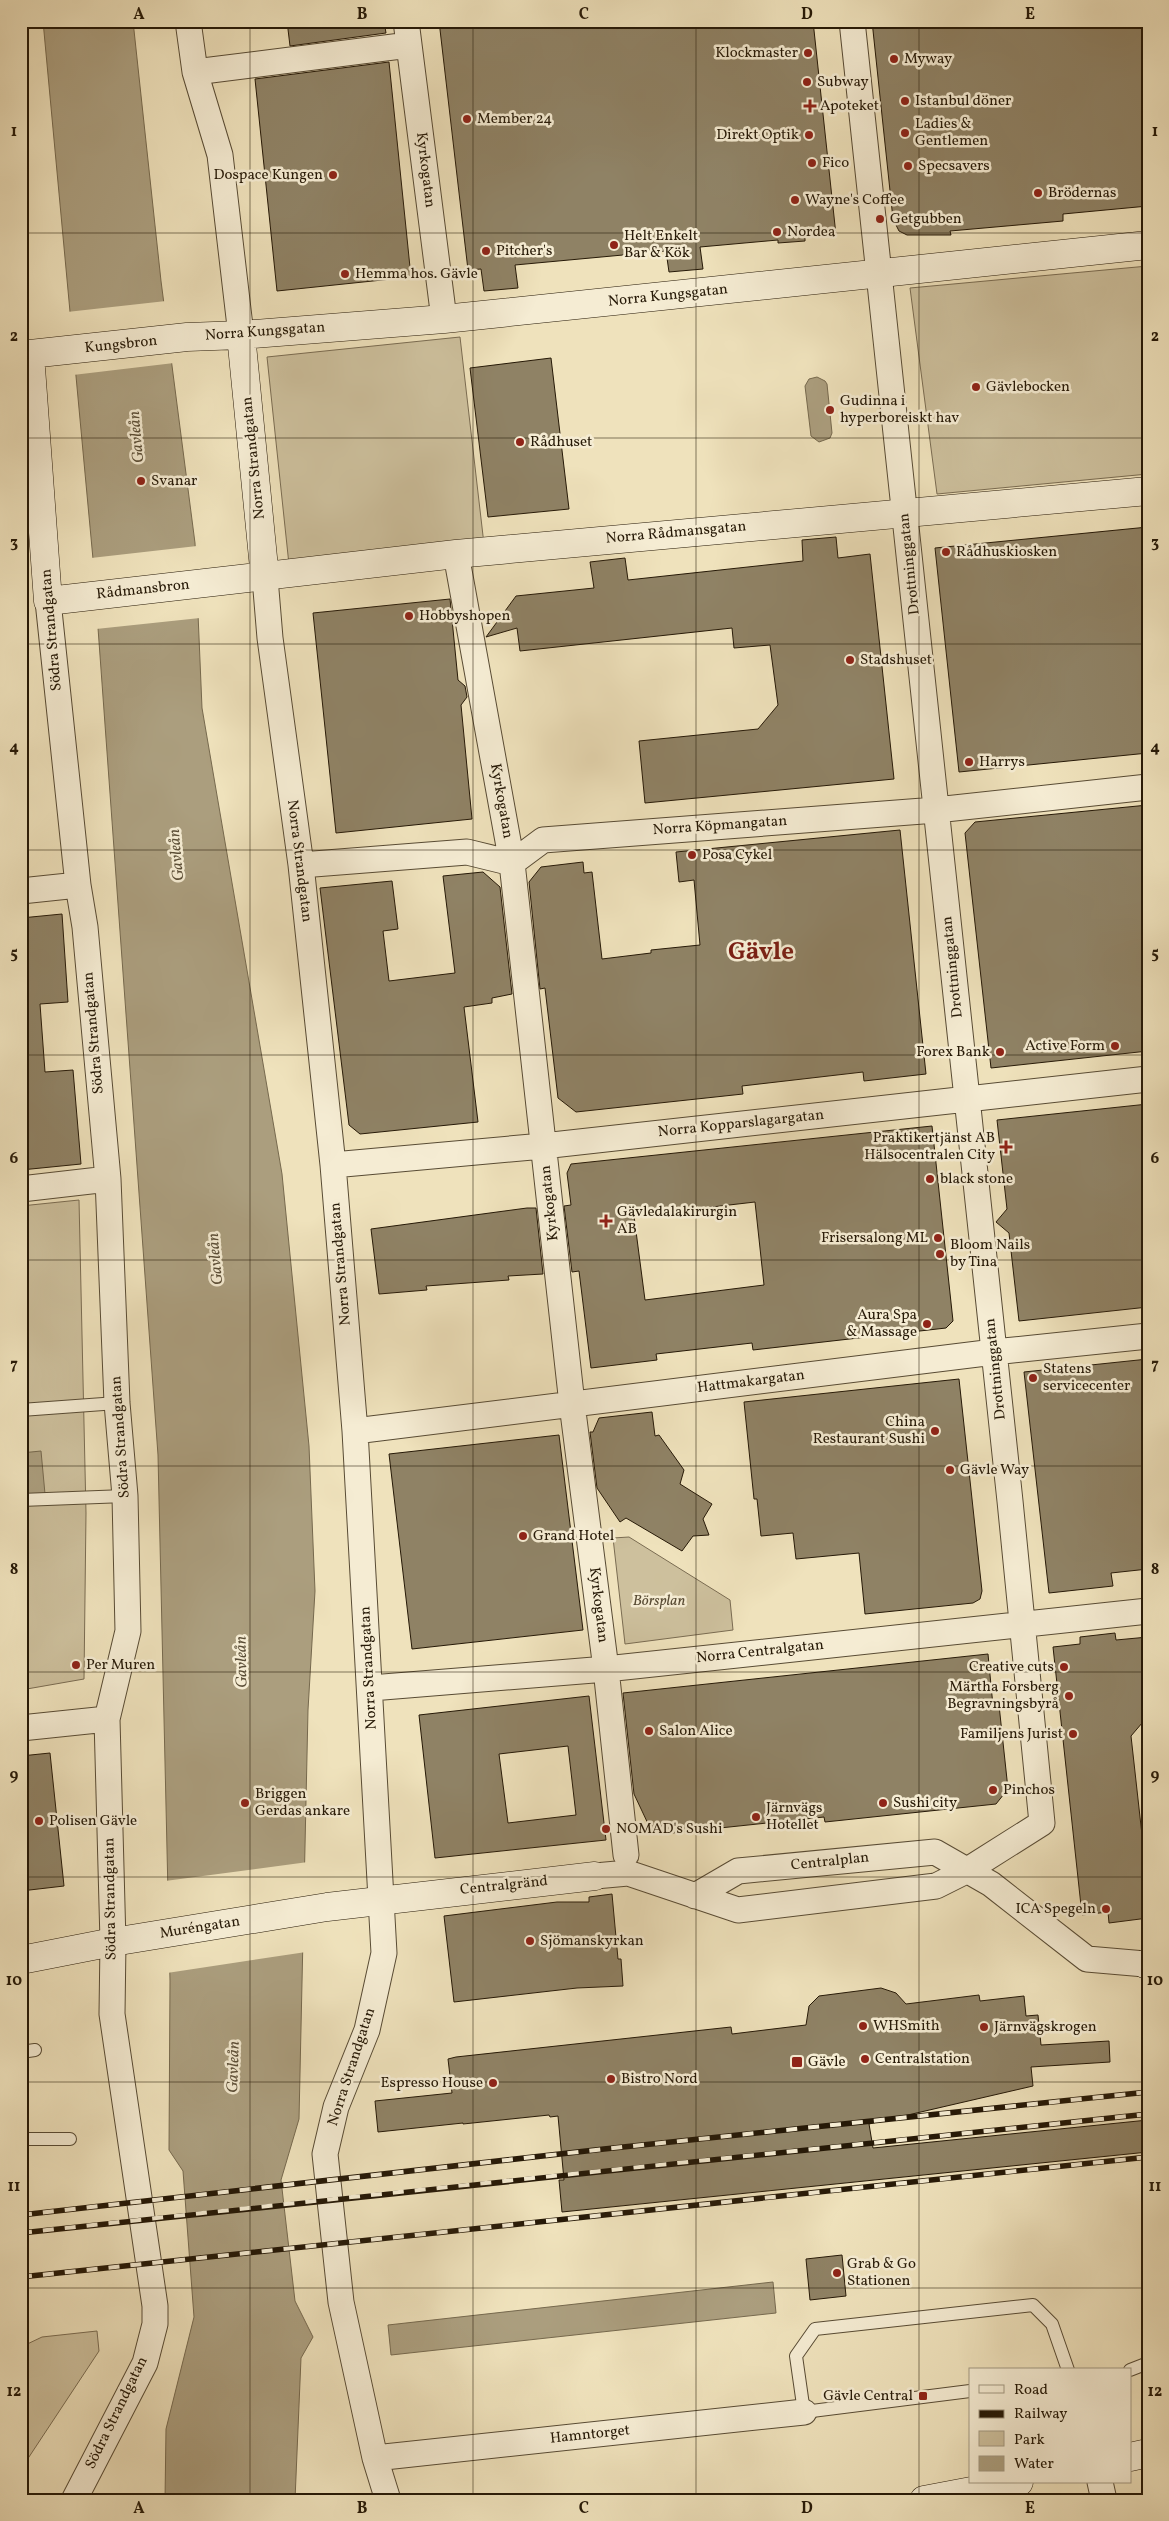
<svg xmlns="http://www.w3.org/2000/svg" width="1169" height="2521" font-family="Vollkorn,serif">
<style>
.green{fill:#cdc09d;stroke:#7a6c52}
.water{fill:#ab9e7e;stroke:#76694e}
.pier{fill:#efe2bc}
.building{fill:#8f8265;stroke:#261907;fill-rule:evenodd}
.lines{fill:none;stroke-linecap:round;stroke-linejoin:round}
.lane-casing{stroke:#584b34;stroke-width:14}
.street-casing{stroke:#584b34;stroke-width:27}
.secondary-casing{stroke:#261907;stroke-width:29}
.lane{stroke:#f5ecd3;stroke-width:12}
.street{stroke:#f5ecd3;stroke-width:25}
.secondary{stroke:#f5ecd3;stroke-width:28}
.rail-casing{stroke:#261907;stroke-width:5.5}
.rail{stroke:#f5ecd3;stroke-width:4;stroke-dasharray:11;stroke-linecap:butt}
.grid{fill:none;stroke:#261907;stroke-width:1;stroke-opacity:0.55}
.poi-dot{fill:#8f2418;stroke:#f5ecd3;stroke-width:2}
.labels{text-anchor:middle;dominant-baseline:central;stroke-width:5;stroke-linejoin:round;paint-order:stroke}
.poi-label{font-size:15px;fill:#261907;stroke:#f5ecd3;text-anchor:start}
.street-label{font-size:15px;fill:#261907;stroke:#f5ecd3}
.park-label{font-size:15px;font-style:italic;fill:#584b34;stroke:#f5ecd3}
.water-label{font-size:16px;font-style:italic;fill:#5b4e37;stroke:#f5ecd3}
.town-label{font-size:25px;font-weight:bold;fill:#7a1f14;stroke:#f5ecd3}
.neatline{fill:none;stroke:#261907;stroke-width:2}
.grid-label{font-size:16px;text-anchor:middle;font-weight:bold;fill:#261907}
</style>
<rect width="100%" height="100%" fill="#efe2bc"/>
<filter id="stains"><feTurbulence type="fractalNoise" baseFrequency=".004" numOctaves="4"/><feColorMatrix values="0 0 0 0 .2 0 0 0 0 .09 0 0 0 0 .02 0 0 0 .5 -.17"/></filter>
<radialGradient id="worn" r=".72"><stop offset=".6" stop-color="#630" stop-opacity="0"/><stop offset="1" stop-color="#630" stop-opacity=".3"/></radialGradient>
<path class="green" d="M 1148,266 L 1148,474 L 937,494 L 910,288 Z
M 460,337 L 485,553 L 290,574 L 267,357 Z
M 79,1200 L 86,1513 L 84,1679 L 21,1690 L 21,1206 Z
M 629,1537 L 730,1600 L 733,1630 L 625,1644 L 613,1538 Z
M 97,2331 L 99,2351 L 25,2463 L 21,2473 L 21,2347 L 42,2337 Z"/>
<path class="water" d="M 43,21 L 133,21 L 161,281 L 195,543 L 202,708 L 282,1174 L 309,1446 L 315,1591 L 308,1710 L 299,2119 L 281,2180 L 295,2301 L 313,2337 L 301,2358 L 295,2500 L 165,2500 L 166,2429 L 194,2317 L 183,2171 L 169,2150 L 170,1981 L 158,1455 L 93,559 Z
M 817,377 L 825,381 L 827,384 L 832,433 L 830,438 L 819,442 L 811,436 L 805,386 L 809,379 Z
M 41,1451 L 45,1494 L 21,1496 L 21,1453 Z
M 773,2282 L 776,2313 L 391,2355 L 388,2325 Z"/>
<path class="pier" d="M 166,301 L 174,363 L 73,375 L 67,312 Z
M 197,546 L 200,618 L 96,629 L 91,558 Z
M 308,1862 L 306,1952 L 167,1973 L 165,1881 Z"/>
<path class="building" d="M 287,21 L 384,21 L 386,33 L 290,46 Z
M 439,21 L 813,21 L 836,235 L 805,237 L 805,241 L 778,243 L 778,240 L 700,247 L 703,269 L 669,272 L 666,251 L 515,265 L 518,288 L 484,291 L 481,269 L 468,270 Z
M 872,21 L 1148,21 L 1148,206 L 1063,214 L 1063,221 L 950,231 L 951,235 L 907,235 L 899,231 L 893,219 Z
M 389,62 L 411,277 L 277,291 L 255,79 Z
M 551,358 L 569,509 L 488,517 L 470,368 Z
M 1148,527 L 1148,753 L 959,772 L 935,548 Z
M 836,537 L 838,558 L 870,554 L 894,779 L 645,803 L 639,741 L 758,729 L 778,705 L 770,645 L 734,648 L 732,628 L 520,651 L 517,628 L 486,637 L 516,596 L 594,588 L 590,562 L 625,558 L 628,580 L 803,561 L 802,540 Z
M 450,599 L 458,680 L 465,686 L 467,697 L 461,705 L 472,819 L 336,833 L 313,613 Z
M 1148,805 L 1148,1051 L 991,1068 L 965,833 L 975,822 Z
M 900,830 L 926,1074 L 864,1081 L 863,1072 L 742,1086 L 743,1094 L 576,1112 L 558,1098 L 545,988 L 540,989 L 529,882 L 541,867 L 583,862 L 584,873 L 592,872 L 602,959 L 651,953 L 651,950 L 700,945 L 694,880 L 679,882 L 676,852 Z
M 483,872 L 500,887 L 512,994 L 492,998 L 492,1003 L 464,1007 L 478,1122 L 360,1134 L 349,1125 L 320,888 L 392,881 L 398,929 L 383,931 L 389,981 L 455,973 L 443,876 Z
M 62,914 L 68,1002 L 40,1004 L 45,1072 L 73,1070 L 81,1164 L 21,1170 L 21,918 Z
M 1148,1104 L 1148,1307 L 1019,1321 L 1009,1233 L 996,1222 L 1007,1209 L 997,1120 Z
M 932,1126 L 953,1321 L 946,1328 L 753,1350 L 752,1343 L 656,1354 L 657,1360 L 591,1368 L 579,1271 L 572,1272 L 564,1206 L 571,1205 L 567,1173 L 571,1164 ZM 755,1202 L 764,1285 L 645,1300 L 634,1216 Z
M 527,1208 L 536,1208 L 543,1274 L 508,1276 L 509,1280 L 426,1286 L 427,1290 L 379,1294 L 371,1229 Z
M 1148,1359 L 1148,1569 L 1111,1573 L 1113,1586 L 1049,1593 L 1024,1372 Z
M 959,1379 L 982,1591 L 980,1599 L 973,1603 L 865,1614 L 859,1553 L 796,1559 L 793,1533 L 761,1536 L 757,1499 L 754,1499 L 744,1402 Z
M 652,1412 L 655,1436 L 659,1435 L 684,1470 L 680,1484 L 712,1504 L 703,1519 L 709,1535 L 693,1536 L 682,1551 L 626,1518 L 620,1522 L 597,1488 L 590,1432 L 593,1432 L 599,1418 Z
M 559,1435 L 583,1630 L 412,1649 L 389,1454 Z
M 1115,1633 L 1116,1640 L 1148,1637 L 1148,1716 L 1131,1736 L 1144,1853 L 1148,1853 L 1148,1918 L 1109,1923 L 1108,1912 L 1082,1915 L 1053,1647 L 1080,1644 L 1080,1637 Z
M 988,1654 L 993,1706 L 999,1705 L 1008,1789 L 996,1804 L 825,1822 L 824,1817 L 663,1834 L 657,1833 L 650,1828 L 634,1794 L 623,1693 Z
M 589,1696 L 606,1840 L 435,1858 L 419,1715 ZM 568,1746 L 576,1815 L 508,1823 L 499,1754 Z
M 50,1753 L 64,1886 L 21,1891 L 21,1756 Z
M 612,1894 L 618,1959 L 621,1959 L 623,1986 L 577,1988 L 454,2002 L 444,1916 L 557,1902 L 589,1902 L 589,1897 Z
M 881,1988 L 896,1993 L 906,2004 L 979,1995 L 980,2001 L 1024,1996 L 1026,2016 L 1038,2015 L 1041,2045 L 1109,2041 L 1110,2062 L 1031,2067 L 1033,2086 L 869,2124 L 873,2148 L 1148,2120 L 1148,2152 L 562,2212 L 559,2180 L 564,2180 L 558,2116 L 550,2117 L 549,2115 L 463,2124 L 463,2123 L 378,2132 L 375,2101 L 452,2093 L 448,2059 L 456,2057 L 731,2027 L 732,2034 L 806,2025 L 809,2006 L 819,1996 Z
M 842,2255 L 846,2296 L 810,2300 L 806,2259 Z"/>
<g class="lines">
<defs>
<path id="lane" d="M 21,1410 L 117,1403
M 21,1500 L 125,1496
M 21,2052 L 35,2050
M 21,2139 L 70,2139
M 1130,2370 L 1148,2363
M 970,2391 L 804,2412 L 796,2356 L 815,2329 L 1033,2305 L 1052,2324 L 1068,2370"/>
<path id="street" d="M 188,21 L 195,72 L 220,155 L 241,335
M 406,21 L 444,319
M 195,72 L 409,45
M 456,554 L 512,863 L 572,1404 L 606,1669 L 626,1855
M 265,578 L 270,638 L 301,865 L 333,1165 L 355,1431 L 384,1953 L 367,2030 L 336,2107 L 325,2154 L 341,2302 L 375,2458 L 388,2500
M 48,601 L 78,885 L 85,927 L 108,1179 L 117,1403 L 125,1496 L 128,1631 L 107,1719 L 113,1942 L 112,2014 L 155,2306 L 155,2324 L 145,2363 L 74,2500
M 512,863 L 543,840 L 936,810 L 1148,787
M 301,865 L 467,852 L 512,863
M 21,891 L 78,885
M 333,1165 L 543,1146 L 1148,1079
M 21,1189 L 108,1179
M 355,1431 L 994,1352 L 1148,1336
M 371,1688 L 606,1669 L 1148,1611
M 21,1728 L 107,1719
M 595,1876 L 628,1873 L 738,1910 L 936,1886 L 966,1871 L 1042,1823 L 1010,1501 L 852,21
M 695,1896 L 738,1871 L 935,1852 L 991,1884 L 1087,1959 L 1145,1964
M 375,2458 L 804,2412
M 1100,2482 L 1104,2500"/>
<path id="secondary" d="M 241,335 L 265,578
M 30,354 L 48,601 L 456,554 L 1148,491
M 21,355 L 187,337 L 241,335 L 444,319 L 1148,245
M 21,1960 L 113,1942 L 327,1907 L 595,1876
M 1145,1964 L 1148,1964
M 1130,2457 L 1148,2453
M 924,2500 L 1019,2482"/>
</defs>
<use href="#lane" class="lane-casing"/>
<use href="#street" class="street-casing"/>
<use href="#secondary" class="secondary-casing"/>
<use href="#lane" class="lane"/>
<use href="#street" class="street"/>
<use href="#secondary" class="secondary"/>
<defs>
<path id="rail" d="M 21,2215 L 604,2149 L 1148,2092
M 21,2233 C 396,2191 772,2154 1148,2114
M 21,2277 L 1148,2157"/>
</defs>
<use href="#rail" class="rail-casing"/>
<use href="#rail" class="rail"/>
</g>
<path class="grid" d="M 250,21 L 250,2500M 473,21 L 473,2500M 696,21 L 696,2500M 919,21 L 919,2500M 21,233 L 1148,233M 21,438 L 1148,438M 21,644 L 1148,644M 21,850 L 1148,850M 21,1055 L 1148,1055M 21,1260 L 1148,1260M 21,1466 L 1148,1466M 21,1672 L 1148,1672M 21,1877 L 1148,1877M 21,2082 L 1148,2082M 21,2288 L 1148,2288"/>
<g class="poi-dot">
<circle cx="808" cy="53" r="5"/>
<circle cx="894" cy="59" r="5"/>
<circle cx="807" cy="82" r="5"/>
<circle cx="905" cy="101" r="5"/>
<path d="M807.5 98.5h5v5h5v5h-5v5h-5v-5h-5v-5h5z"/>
<circle cx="467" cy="119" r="5"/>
<circle cx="905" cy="133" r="5"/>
<circle cx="809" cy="135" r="5"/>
<circle cx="812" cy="163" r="5"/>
<circle cx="908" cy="166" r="5"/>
<circle cx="333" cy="175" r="5"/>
<circle cx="1038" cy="193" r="5"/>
<circle cx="795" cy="200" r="5"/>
<circle cx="880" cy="219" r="5"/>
<circle cx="777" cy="232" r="5"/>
<circle cx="614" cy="245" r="5"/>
<circle cx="486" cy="251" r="5"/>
<circle cx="345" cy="274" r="5"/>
<circle cx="976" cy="387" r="5"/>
<circle cx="830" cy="410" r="5"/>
<circle cx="520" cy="442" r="5"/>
<circle cx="141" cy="481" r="5"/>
<circle cx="946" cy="552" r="5"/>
<circle cx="409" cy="616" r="5"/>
<circle cx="850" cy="660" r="5"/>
<circle cx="969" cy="762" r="5"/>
<circle cx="692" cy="855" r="5"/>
<circle cx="1115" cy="1046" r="5"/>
<circle cx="1000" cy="1052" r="5"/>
<path d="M1003.5 1139.5h5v5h5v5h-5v5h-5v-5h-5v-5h5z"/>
<circle cx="930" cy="1179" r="5"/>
<path d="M603.5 1213.5h5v5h5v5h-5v5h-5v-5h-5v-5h5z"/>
<circle cx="938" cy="1238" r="5"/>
<circle cx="940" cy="1254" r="5"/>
<circle cx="927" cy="1324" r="5"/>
<circle cx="1033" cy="1378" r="5"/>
<circle cx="935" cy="1431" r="5"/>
<circle cx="950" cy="1470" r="5"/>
<circle cx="523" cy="1536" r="5"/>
<circle cx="76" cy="1665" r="5"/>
<circle cx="1064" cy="1667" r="5"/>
<circle cx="1069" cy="1696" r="5"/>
<circle cx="649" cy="1731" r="5"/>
<circle cx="1073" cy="1734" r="5"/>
<circle cx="993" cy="1790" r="5"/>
<circle cx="245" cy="1803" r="5"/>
<circle cx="883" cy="1803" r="5"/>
<circle cx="756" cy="1817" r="5"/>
<circle cx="39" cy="1821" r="5"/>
<circle cx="606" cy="1829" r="5"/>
<circle cx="1106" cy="1909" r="5"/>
<circle cx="530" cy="1941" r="5"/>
<circle cx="863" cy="2026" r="5"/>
<circle cx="984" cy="2027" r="5"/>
<circle cx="865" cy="2059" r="5"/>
<rect x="791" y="2056" width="12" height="12" rx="2.5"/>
<circle cx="611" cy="2079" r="5"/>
<circle cx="493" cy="2083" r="5"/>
<circle cx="837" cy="2273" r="5"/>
<rect x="918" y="2391" width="10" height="10" rx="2.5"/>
</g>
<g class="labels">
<g class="poi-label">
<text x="798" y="53" text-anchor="end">Klockmaster</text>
<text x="904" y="59">Myway</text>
<text x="817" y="82">Subway</text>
<text x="915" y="101">Istanbul döner</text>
<text x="820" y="106">Apoteket</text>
<text x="477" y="119">Member 24</text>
<text x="915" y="124">Ladies &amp;<tspan x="915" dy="17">Gentlemen</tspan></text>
<text x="799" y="135" text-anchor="end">Direkt Optik</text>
<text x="822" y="163">Fico</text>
<text x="918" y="166">Specsavers</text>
<text x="323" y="175" text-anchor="end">Dospace Kungen</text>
<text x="1048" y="193">Brödernas</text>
<text x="805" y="200">Wayne's Coffee</text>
<text x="890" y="219">Getgubben</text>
<text x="787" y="232">Nordea</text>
<text x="624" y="236">Helt Enkelt<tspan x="624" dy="17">Bar &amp; Kök</tspan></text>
<text x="496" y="251">Pitcher's</text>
<text x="355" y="274">Hemma hos. Gävle</text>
<text x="986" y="387">Gävlebocken</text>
<text x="840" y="401">Gudinna i<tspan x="840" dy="17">hyperboreiskt hav</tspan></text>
<text x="530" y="442">Rådhuset</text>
<text x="151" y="481">Svanar</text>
<text x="956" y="552">Rådhuskiosken</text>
<text x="419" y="616">Hobbyshopen</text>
<text x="860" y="660">Stadshuset</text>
<text x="979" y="762">Harrys</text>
<text x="702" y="855">Posa Cykel</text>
<text x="1105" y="1046" text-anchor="end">Active Form</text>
<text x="990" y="1052" text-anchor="end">Forex Bank</text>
<text x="995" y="1138" text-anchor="end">Praktikertjänst AB<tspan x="995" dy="17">Hälsocentralen City</tspan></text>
<text x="940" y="1179">black stone</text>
<text x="617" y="1212">Gävledalakirurgin<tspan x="617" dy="17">AB</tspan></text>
<text x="928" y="1238" text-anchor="end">Frisersalong ML</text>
<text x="950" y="1245">Bloom Nails<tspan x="950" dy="17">by Tina</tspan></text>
<text x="917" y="1315" text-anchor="end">Aura Spa<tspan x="917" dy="17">&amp; Massage</tspan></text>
<text x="1043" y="1369">Statens<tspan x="1043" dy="17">servicecenter</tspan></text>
<text x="925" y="1422" text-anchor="end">China<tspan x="925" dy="17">Restaurant Sushi</tspan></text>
<text x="960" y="1470">Gävle Way</text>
<text x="533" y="1536">Grand Hotel</text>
<text x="86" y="1665">Per Muren</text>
<text x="1054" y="1667" text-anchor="end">Creative cuts</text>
<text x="1059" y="1687" text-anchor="end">Märtha Forsberg<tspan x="1059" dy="17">Begravningsbyrå</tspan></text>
<text x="659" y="1731">Salon Alice</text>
<text x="1063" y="1734" text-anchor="end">Familjens Jurist</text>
<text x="1003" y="1790">Pinchos</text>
<text x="255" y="1794">Briggen<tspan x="255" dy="17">Gerdas ankare</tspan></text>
<text x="893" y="1803">Sushi city</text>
<text x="766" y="1808">Järnvägs<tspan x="766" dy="17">Hotellet</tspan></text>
<text x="49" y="1821">Polisen Gävle</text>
<text x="616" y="1829">NOMAD's Sushi</text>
<text x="1096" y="1909" text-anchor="end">ICA Spegeln</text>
<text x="540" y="1941">Sjömanskyrkan</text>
<text x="873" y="2026">WHSmith</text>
<text x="994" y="2027">Järnvägskrogen</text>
<text x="875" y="2059">Centralstation</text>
<text x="808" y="2062">Gävle</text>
<text x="621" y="2079">Bistro Nord</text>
<text x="483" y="2083" text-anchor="end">Espresso House</text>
<text x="847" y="2264">Grab &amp; Go<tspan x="847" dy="17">Stationen</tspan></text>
<text x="913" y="2396" text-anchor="end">Gävle Central</text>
</g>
<g class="street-label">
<text transform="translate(425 170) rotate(83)">Kyrkogatan</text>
<text transform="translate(668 296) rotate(-6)">Norra Kungsgatan</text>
<text transform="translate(265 332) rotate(-4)">Norra Kungsgatan</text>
<text transform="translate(121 345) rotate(-6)">Kungsbron</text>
<text transform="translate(254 458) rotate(-96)">Norra Strandgatan</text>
<text transform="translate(676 533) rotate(-5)">Norra Rådmansgatan</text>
<text transform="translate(910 564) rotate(-96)">Drottninggatan</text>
<text transform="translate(143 590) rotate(-6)">Rådmansbron</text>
<text transform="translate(52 630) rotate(-95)">Södra Strandgatan</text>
<text transform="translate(501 801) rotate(80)">Kyrkogatan</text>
<text transform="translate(720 826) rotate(-4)">Norra Köpmangatan</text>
<text transform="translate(299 861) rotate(83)">Norra Strandgatan</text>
<text transform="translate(953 967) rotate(-96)">Drottninggatan</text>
<text transform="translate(94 1033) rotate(-95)">Södra Strandgatan</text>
<text transform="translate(741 1124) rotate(-6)">Norra Kopparslagargatan</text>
<text transform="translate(550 1203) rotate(-96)">Kyrkogatan</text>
<text transform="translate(341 1264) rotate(-95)">Norra Strandgatan</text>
<text transform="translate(996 1369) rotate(-96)">Drottninggatan</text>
<text transform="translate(751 1382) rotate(-7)">Hattmakargatan</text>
<text transform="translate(121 1437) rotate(-94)">Södra Strandgatan</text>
<text transform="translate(598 1605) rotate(83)">Kyrkogatan</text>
<text transform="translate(760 1652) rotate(-6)">Norra Centralgatan</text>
<text transform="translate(369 1668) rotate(-93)">Norra Strandgatan</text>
<text transform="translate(830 1862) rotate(-6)">Centralplan</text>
<text transform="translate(504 1886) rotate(-6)">Centralgränd</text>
<text transform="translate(111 1899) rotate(-91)">Södra Strandgatan</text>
<text transform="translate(200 1928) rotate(-9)">Muréngatan</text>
<text transform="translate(352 2067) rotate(-72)">Norra Strandgatan</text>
<text transform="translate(117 2413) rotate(-64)">Södra Strandgatan</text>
<text transform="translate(590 2435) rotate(-6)">Hamntorget</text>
</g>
<g class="park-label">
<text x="659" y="1601">Börsplan</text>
</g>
<g class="water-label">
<text transform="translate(137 437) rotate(-95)">Gavleån</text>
<text transform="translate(177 855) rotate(-95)">Gavleån</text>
<text transform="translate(216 1259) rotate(-95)">Gavleån</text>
<text transform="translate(242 1662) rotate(-91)">Gavleån</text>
<text transform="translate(234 2067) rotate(-88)">Gavleån</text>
</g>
<g class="town-label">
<text x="761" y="952">Gävle</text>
</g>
</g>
<rect width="1169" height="2521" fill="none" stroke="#efe2bc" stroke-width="55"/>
<rect x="969" y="2368" width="162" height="115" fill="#f5ecd3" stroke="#a29881"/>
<rect x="979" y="2385" width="25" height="8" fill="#f5ecd3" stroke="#a29881"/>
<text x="1014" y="2394" font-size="15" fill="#261907">Road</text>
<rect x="979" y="2410" width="25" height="8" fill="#261907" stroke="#a29881"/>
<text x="1014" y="2418" font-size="15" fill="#261907">Railway</text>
<rect x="979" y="2431" width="25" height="15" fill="#cdc09d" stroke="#a29881"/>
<text x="1014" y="2444" font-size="15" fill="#261907">Park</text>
<rect x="979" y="2456" width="25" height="15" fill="#ab9e7e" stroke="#a29881"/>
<text x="1014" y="2468" font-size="15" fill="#261907">Water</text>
<rect x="28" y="28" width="1114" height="2466" class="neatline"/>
<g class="grid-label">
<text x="139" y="19">A</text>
<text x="362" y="19">B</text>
<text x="584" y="19">C</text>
<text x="807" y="19">D</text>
<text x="1030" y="19">E</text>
<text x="14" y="136">1</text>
<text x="1155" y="136">1</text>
<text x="14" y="341">2</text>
<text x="1155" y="341">2</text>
<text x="14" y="547">3</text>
<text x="1155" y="547">3</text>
<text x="14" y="752">4</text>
<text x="1155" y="752">4</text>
<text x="14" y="958">5</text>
<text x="1155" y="958">5</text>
<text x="14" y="1163">6</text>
<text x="1155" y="1163">6</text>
<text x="14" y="1369">7</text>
<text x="1155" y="1369">7</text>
<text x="14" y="1574">8</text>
<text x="1155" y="1574">8</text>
<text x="14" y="1780">9</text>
<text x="1155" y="1780">9</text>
<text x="14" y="1985">10</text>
<text x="1155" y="1985">10</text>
<text x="14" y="2191">11</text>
<text x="1155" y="2191">11</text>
<text x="14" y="2396">12</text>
<text x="1155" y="2396">12</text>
<text x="139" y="2513">A</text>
<text x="362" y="2513">B</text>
<text x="584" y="2513">C</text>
<text x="807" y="2513">D</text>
<text x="1030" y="2513">E</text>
</g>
<rect width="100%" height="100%" filter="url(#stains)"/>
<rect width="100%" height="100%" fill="url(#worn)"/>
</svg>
